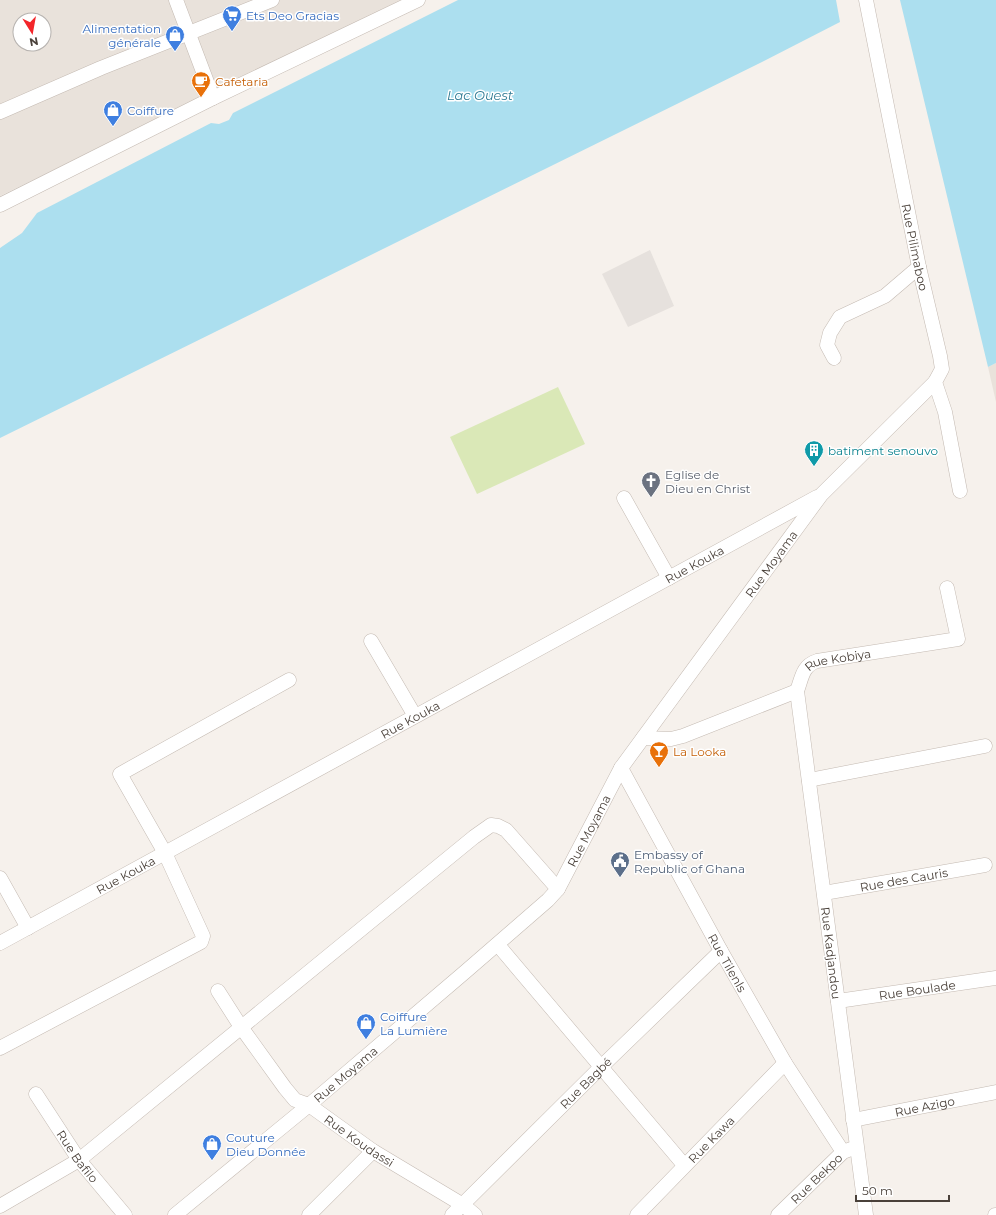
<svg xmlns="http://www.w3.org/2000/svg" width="996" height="1215" font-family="Montserrat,sans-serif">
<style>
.residential{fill:#e9e2db;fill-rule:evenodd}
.industrial{fill:#e6e1dd}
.green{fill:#dae8b7}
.water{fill:#acdfef}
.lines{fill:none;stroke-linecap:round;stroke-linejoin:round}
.street-casing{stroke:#c4bab2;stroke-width:15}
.street{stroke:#fff;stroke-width:14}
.labels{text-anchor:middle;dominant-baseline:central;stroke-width:3;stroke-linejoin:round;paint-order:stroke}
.shop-label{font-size:12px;fill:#366cbe;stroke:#fff;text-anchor:start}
.food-label{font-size:12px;fill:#c56008;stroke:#fff;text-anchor:start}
.street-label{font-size:12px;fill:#4a413a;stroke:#fff}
.culture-label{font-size:12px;fill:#0d838f;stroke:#fff;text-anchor:start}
.worship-label{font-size:12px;fill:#5b616d;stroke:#fff;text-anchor:start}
.service-label{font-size:12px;fill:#4e5e75;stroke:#fff;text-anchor:start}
.water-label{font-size:13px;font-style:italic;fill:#2e7a93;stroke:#fff}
</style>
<rect width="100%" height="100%" fill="#f6f1ec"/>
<path class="residential" d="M 0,0 L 405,0 L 0,196 ZM 20,20 L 44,20 L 44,44 L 20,44 Z
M 996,363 L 996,402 L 988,367 Z"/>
<path class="industrial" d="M 650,250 L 674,306 L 628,327 L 602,274 Z"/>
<path class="green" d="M 558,387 L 585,444 L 477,494 L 450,437 Z"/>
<path class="water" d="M 458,0 L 836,0 L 840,22 L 762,62 L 0,438 L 0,248 L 22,233 L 37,213 L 211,123 L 219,124 L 229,120 L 233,113 Z
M 900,0 L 996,0 L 996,363 L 988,367 Z"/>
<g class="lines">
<defs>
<g id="street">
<path d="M 176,0 L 213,98"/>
<path id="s1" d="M 866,0 L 919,267 L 940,356 L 942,369 L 935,382 L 945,412 L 960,491"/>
<path d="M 0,112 L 101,68 L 272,0"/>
<path d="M 0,205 L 213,98 L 418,0"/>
<path d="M 834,358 L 827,345 L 830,333 L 840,317 L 885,296 L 919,267"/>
<path d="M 624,498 L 669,578"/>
<path d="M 371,641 L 415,716"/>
<path d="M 643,738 L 671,739 L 683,736 L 797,691"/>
<path id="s2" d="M 621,768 L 721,951 L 785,1063 L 843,1152"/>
<path d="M 809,780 L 985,746"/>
<path d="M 0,878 L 28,928"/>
<path id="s3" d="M 824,893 L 985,865"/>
<path id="s4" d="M 0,943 L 817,497"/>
<path d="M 498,945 L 684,1165"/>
<path id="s5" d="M 218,991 L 241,1027 L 285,1088 L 295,1100 L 309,1105 L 373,1151 L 463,1205 L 475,1215"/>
<path id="s6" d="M 838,1001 L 996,978"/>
<path d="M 0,1048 L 201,942 L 203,936 L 165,853 L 120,774 L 289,680"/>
<path id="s7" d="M 36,1094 L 79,1160 L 125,1215"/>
<path id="s8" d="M 853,1120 L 996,1092"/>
<path d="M 0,1206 L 79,1160 L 474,837 L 491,825 L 498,826 L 506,830 L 558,889"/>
<path id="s9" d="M 175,1215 L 309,1105 L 465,972 L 548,900 L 558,889 L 621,768 L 821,495 L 935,382"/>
<path d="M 309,1215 L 373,1151"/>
<path id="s10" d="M 452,1215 L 601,1067 L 721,951"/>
<path id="s11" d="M 637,1215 L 785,1063"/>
<path id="s12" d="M 778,1215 L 843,1152 L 851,1149"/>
<path id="s13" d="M 866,1215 L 797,691 C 802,678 802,666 817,661 L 958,639 L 947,588"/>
<path d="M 995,1215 L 996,1215"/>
</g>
</defs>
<use href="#street" class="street-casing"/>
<use href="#street" class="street"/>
</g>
<defs>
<symbol id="supermarket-pin" viewBox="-11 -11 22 30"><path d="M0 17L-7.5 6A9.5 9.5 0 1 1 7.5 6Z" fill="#3f7fe0" stroke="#fff"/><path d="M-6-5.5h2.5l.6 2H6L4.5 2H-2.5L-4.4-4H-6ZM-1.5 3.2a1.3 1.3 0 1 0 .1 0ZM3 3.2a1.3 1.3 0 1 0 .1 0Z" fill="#fff"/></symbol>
<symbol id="shop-pin" viewBox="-11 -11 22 30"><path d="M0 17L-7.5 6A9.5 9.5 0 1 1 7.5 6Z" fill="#3f7fe0" stroke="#fff"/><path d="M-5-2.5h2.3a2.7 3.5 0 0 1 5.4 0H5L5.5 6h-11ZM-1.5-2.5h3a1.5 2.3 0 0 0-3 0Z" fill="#fff"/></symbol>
<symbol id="cafe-pin" viewBox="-11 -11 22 30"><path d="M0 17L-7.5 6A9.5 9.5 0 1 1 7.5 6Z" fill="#e8710a" stroke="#fff"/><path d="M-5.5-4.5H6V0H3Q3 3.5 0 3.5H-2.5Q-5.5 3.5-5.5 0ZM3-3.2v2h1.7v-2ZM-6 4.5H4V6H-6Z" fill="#fff"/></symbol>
<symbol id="building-pin" viewBox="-11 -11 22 30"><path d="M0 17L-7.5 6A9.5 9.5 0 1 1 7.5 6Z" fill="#0f9aa8" stroke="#fff"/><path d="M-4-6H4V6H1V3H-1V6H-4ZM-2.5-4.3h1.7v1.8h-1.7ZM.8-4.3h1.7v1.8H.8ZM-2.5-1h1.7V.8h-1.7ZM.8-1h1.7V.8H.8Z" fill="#fff"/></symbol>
<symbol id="church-pin" viewBox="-11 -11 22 30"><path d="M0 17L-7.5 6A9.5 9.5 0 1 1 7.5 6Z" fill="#6b7280" stroke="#fff"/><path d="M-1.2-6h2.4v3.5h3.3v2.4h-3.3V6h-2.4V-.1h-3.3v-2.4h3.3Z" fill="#fff"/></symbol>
<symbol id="bar-pin" viewBox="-11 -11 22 30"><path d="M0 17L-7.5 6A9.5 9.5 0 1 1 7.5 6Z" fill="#e8710a" stroke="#fff"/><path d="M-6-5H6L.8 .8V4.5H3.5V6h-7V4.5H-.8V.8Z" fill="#fff"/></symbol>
<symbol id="civic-pin" viewBox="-11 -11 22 30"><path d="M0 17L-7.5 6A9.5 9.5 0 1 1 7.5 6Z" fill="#5c6f8a" stroke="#fff"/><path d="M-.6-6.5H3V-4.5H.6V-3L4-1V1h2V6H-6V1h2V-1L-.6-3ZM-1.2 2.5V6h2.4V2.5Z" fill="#fff"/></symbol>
</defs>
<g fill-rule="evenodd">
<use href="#supermarket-pin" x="221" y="4" width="22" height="30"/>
<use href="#shop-pin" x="164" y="24" width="22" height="30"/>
<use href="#cafe-pin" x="190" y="70" width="22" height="30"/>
<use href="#shop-pin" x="102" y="99" width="22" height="30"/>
<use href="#building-pin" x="803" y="439" width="22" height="30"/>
<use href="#church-pin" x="640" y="470" width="22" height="30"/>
<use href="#bar-pin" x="648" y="740" width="22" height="30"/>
<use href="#civic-pin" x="609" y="850" width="22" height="30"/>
<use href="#shop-pin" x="355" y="1012" width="22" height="30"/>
<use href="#shop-pin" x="201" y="1133" width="22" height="30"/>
</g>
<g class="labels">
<g class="shop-label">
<text x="246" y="15">Ets Deo Gracias</text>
<text x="161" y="28" text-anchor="end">Alimentation<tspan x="161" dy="14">générale</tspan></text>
<text x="127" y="110">Coiffure</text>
<text x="380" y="1016">Coiffure<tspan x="380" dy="14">La Lumière</tspan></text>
<text x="226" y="1137">Couture<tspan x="226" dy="14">Dieu Donnée</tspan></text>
</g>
<g class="food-label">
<text x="215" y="81">Cafetaria</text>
<text x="673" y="751">La Looka</text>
</g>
<g class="street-label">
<text stroke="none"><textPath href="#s1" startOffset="252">Rue Pilimaboo</textPath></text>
<text stroke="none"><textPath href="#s9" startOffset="893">Rue Moyama</textPath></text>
<text stroke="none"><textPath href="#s4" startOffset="791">Rue Kouka</textPath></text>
<text stroke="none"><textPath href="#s13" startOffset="587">Rue Kobiya</textPath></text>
<text stroke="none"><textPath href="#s4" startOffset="467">Rue Kouka</textPath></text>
<text stroke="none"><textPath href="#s9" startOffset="569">Rue Moyama</textPath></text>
<text stroke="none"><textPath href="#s4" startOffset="143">Rue Kouka</textPath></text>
<text stroke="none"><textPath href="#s3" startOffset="81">Rue des Cauris</textPath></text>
<text transform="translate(831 953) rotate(83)">Rue Kadjandou</text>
<text stroke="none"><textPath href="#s2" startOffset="222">Rue Tilenls</textPath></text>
<text stroke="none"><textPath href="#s6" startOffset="80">Rue Boulade</textPath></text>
<text stroke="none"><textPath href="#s9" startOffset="221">Rue Moyama</textPath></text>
<text stroke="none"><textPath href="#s10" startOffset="188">Rue Bagbé</textPath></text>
<text stroke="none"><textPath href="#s8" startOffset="73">Rue Azigo</textPath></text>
<text stroke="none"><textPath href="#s11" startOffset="106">Rue Kawa</textPath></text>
<text stroke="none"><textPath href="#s5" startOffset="210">Rue Koudassi</textPath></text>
<text stroke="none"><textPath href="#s7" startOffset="75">Rue Bafilo</textPath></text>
<text stroke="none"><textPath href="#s12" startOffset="53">Rue Bekpo</textPath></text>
</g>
<g class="culture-label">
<text x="828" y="450">batiment senouvo</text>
</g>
<g class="worship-label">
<text x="665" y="474">Eglise de<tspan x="665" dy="14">Dieu en Christ</tspan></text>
</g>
<g class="service-label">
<text x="634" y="854">Embassy of<tspan x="634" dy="14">Republic of Ghana</tspan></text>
</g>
<g class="water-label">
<text x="480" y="95">Lac Ouest</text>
</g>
</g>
<g transform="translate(32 32) rotate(169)"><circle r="19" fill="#ffffff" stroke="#b7b3b0"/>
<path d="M0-3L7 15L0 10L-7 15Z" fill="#f3262a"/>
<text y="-6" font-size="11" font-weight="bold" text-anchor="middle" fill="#4a413a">N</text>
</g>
<path d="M856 1195v6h93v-6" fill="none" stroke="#4a413a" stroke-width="2"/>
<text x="862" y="1195" font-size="12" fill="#4a413a" stroke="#ffffff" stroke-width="3" paint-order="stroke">50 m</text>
</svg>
